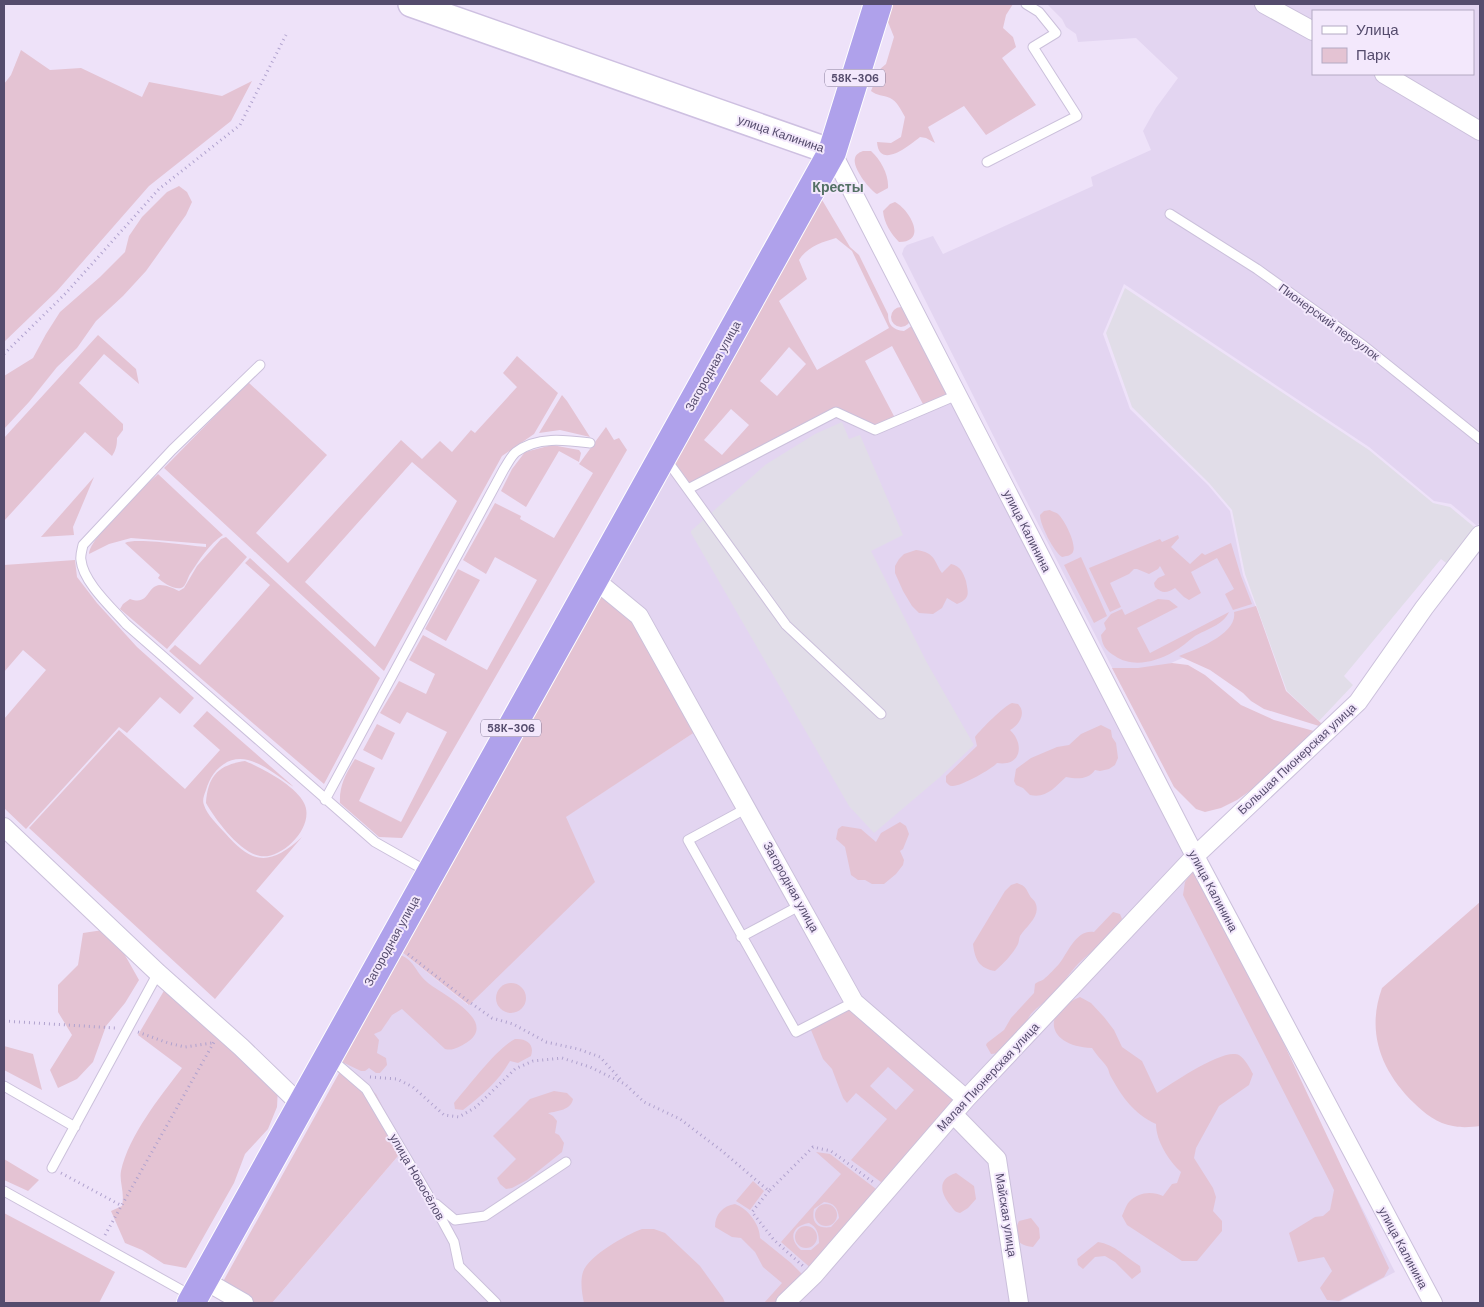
<svg xmlns="http://www.w3.org/2000/svg" width="1484" height="1307" font-family="'DM Sans',sans-serif">
<style>
.residential{fill:#e3d5f1;fill-rule:evenodd}
.industrial{fill:#e1dde8}
.green{fill:#e4c3d3;fill-rule:evenodd}
.lines{fill:none;stroke-linecap:round;stroke-linejoin:round}
.lane-casing{stroke:#cbc0db;stroke-width:11}
.street-casing{stroke:#cbc0db;stroke-width:20}
.secondary-casing{stroke:#cec0e1;stroke-width:28}
.highway-casing{stroke:#fff;stroke-width:30}
.path{stroke:#b0a2ce;stroke-width:3;stroke-dasharray:1 4;stroke-linecap:butt}
.lane{stroke:#fff;stroke-width:9}
.street{stroke:#fff;stroke-width:18}
.secondary{stroke:#fff;stroke-width:25}
.highway{stroke:#afa1eb;stroke-width:28}
.labels{text-anchor:middle;dominant-baseline:central;stroke-width:4;stroke-linejoin:round;paint-order:stroke}
.shield{fill:#f3e8fc;stroke:#847b98;stroke-width:1}
.shield-label{font-size:11px;font-weight:bold;fill:#554c6d}
.street-label{font-size:12px;fill:#554c6d;stroke:#f3e8fc}
.neighbourhood-label{font-size:14px;font-weight:bold;fill:#537064;stroke:#f3e8fc}
</style>
<rect width="100%" height="100%" fill="#eee2f9"/>
<path class="residential" d="M 1047,4 L 1480,4 L 1480,522 L 1477,526 L 1451,504 L 1434,501 L 1369,447 L 1124,284 L 1103,334 L 1130,409 L 1208,485 L 1230,511 L 1243,575 L 1262,623 L 1121,685 L 1015,479 L 902,254 L 904,248 L 907,245 L 933,236 L 943,254 L 1093,186 L 1091,177 L 1151,150 L 1143,131 L 1156,108 L 1178,78 L 1136,38 L 1078,42 L 1076,34 L 1066,27 L 1062,19 ZM 1313,11 L 1473,11 L 1473,74 L 1313,74 Z
M 956,399 L 1191,857 L 966,1095 L 856,999 L 642,614 L 598,579 L 664,460 L 687,492 L 836,415 L 875,433 Z
M 698,730 L 741,807 L 683,839 L 794,1037 L 853,1004 L 963,1100 L 782,1303 L 272,1303 L 404,1149 L 331,1057 L 393,945 L 468,1005 L 565,817 Z
M 746,814 L 796,904 L 743,932 L 694,841 Z
M 1190,874 L 1395,1272 L 1337,1303 L 791,1303 L 954,1119 Z
M 799,911 L 848,1001 L 798,1027 L 748,938 Z"/>
<path class="industrial" d="M 1125,288 L 1369,450 L 1433,503 L 1450,507 L 1479,531 L 1450,566 L 1441,559 L 1344,676 L 1353,685 L 1319,721 L 1287,691 L 1245,574 L 1232,510 L 1209,483 L 1132,407 L 1106,333 Z
M 842,422 L 849,439 L 860,435 L 903,535 L 871,551 L 926,661 L 974,745 L 940,777 L 874,833 L 849,806 L 691,533 L 691,531 L 765,465 L 815,434 Z"/>
<path class="green" d="M 892,4 L 1013,4 L 1006,15 L 1003,28 L 1013,37 L 1016,47 L 1002,58 L 1036,105 L 986,135 L 964,106 L 928,127 L 935,143 L 926,138 L 920,137 C 909,146 879,170 877,142 L 891,143 L 901,137 L 905,117 C 901,110 897,101 890,98 C 883,95 877,96 871,91 L 879,70 L 886,64 L 894,37 L 888,22 Z
M 21,50 L 50,70 L 81,68 L 142,97 L 149,82 L 222,96 L 252,81 L 231,121 L 149,186 L 57,291 L 4,342 L 4,84 L 11,75 Z
M 863,151 L 871,151 C 881,160 889,175 888,188 L 877,194 C 870,190 852,168 855,158 C 856,154 860,152 863,151 Z
M 179,186 L 187,192 L 192,202 L 186,215 L 146,271 L 123,296 L 96,321 L 77,348 L 57,367 L 29,402 L 4,429 L 4,376 L 33,358 L 46,334 L 60,312 L 100,277 L 125,252 L 129,236 L 142,217 L 167,192 Z
M 815,188 L 850,247 L 859,255 L 888,314 C 888,325 893,330 904,331 L 913,325 L 953,393 L 924,406 L 892,346 L 865,361 L 895,418 L 875,426 L 837,409 L 689,484 L 667,454 ZM 836,238 L 852,251 L 889,328 L 817,370 L 779,301 L 807,279 L 799,260 C 807,247 822,242 836,238 ZM 789,347 L 806,364 L 777,396 L 760,381 ZM 731,409 L 749,425 L 722,455 L 704,440 Z
M 895,202 C 910,210 928,242 899,242 C 891,234 884,223 883,211 L 890,204 Z
M891 317a10 10 0 1 1 20 0a10 10 0 1 1-20 0Z
M 98,335 L 136,369 L 139,384 L 104,354 L 79,383 L 123,424 L 123,430 L 117,438 C 117,445 116,450 112,456 L 85,432 L 4,521 L 4,438 Z
M 517,356 L 558,393 L 534,434 L 502,456 L 384,671 L 164,468 L 248,382 L 327,455 L 256,533 L 288,563 L 401,440 L 422,459 L 440,441 L 452,452 L 471,430 L 475,433 L 517,387 L 503,373 ZM 412,462 L 457,501 L 375,647 L 305,582 Z
M 562,395 L 567,401 L 590,437 L 560,430 L 539,433 Z
M 606,427 L 614,440 L 619,438 L 627,450 L 402,838 L 379,837 L 340,803 C 339,786 346,773 355,759 L 375,768 L 359,801 L 401,822 L 447,732 L 407,712 L 400,724 L 380,713 L 399,681 L 426,694 L 435,674 L 409,660 L 423,635 L 487,670 L 537,580 L 495,557 L 486,574 L 463,560 L 495,503 L 521,516 L 520,519 L 554,538 L 593,473 L 579,464 Z
M 552,445 L 579,450 L 581,453 L 579,462 L 559,451 L 526,507 L 501,491 L 512,469 L 525,452 Z
M 158,474 L 223,535 C 210,543 199,560 190,574 C 188,577 186,585 183,587 C 177,592 162,582 158,578 L 160,575 L 125,543 C 135,537 191,546 206,547 L 206,544 L 131,538 L 109,544 L 89,554 C 89,538 144,487 158,474 Z
M 94,477 L 73,527 L 74,535 L 41,537 Z
M 1050,510 C 1051,511 1057,513 1058,514 C 1064,519 1077,544 1073,552 C 1071,556 1066,556 1062,557 C 1054,552 1040,525 1040,515 L 1044,511 Z
M 1178,535 L 1179,538 L 1171,547 L 1190,564 L 1202,553 L 1205,555 L 1231,543 L 1241,576 L 1252,604 L 1233,610 L 1225,594 L 1234,589 L 1217,558 L 1191,572 L 1201,593 L 1189,600 L 1184,597 L 1175,588 C 1167,593 1162,594 1155,587 L 1154,583 L 1158,578 L 1165,575 L 1160,566 L 1158,569 L 1149,574 L 1137,569 L 1134,569 L 1129,574 L 1110,583 L 1121,607 L 1110,612 L 1089,568 L 1160,539 L 1162,542 Z
M 226,537 L 247,557 L 167,649 L 120,609 L 123,604 L 130,599 C 150,606 146,586 160,585 C 166,585 173,588 179,591 L 184,588 L 197,566 L 221,539 Z
M 916,550 C 936,553 933,560 942,573 L 951,564 C 961,566 963,573 966,581 C 968,593 971,598 957,604 L 947,598 L 942,608 L 933,614 L 919,613 L 912,606 L 903,591 L 895,573 L 895,566 L 899,559 L 904,554 Z
M 1081,557 L 1107,616 L 1094,623 L 1064,565 Z
M 250,558 L 380,678 L 324,784 L 169,651 L 175,645 L 200,665 L 270,585 L 245,563 Z
M 75,560 L 77,577 L 97,603 L 137,647 L 194,698 L 180,714 L 160,697 L 127,733 L 119,727 L 26,829 L 4,808 L 4,719 L 46,670 L 23,650 L 4,672 L 4,565 Z
M 458,569 L 480,580 L 446,641 L 425,629 Z
M 595,584 L 637,618 L 698,730 L 566,817 L 595,882 L 469,1005 L 393,945 Z
M 1158,599 L 1169,600 L 1178,607 L 1137,628 L 1150,653 L 1229,612 C 1223,625 1207,629 1195,636 C 1188,641 1181,648 1173,652 C 1156,662 1132,668 1115,656 C 1106,651 1102,645 1101,635 L 1106,629 L 1104,623 L 1111,614 L 1122,609 L 1125,615 Z
M 1256,606 L 1286,691 L 1322,724 L 1319,726 L 1264,709 L 1251,701 L 1243,693 L 1210,670 L 1179,656 C 1195,650 1238,634 1234,612 Z
M 1172,663 L 1188,665 L 1205,675 L 1241,705 L 1274,720 L 1314,731 L 1257,786 L 1237,800 L 1221,808 L 1205,812 L 1196,809 L 1174,787 L 1112,668 L 1138,668 Z
M 1012,703 L 1018,704 C 1027,713 1019,725 1010,730 C 1025,744 1021,767 997,763 C 992,769 960,787 952,786 C 949,786 948,784 946,782 L 946,776 L 977,746 L 975,737 C 981,729 1004,706 1012,703 Z
M 207,711 L 294,787 C 280,778 264,764 248,760 C 226,755 211,772 206,790 C 204,795 202,801 204,805 C 207,815 218,825 225,833 C 253,865 270,866 302,837 L 256,891 L 284,916 L 215,999 L 29,828 L 119,730 L 185,789 L 220,750 L 193,726 Z
M 377,724 L 395,733 L 382,760 L 363,750 Z
M 1101,725 L 1111,730 L 1112,737 L 1116,743 L 1118,758 L 1115,765 L 1109,769 L 1100,771 L 1095,770 C 1088,780 1077,779 1066,777 C 1055,787 1046,799 1030,795 L 1023,788 L 1016,785 L 1014,781 L 1016,769 L 1031,758 L 1057,747 L 1069,745 L 1081,734 Z
M 245,761 C 262,768 296,786 304,803 C 316,826 282,860 260,856 C 240,853 215,819 206,803 C 208,776 218,765 245,761 Z
M 900,822 L 906,826 L 909,834 L 903,849 L 900,851 L 904,860 L 903,865 L 896,874 L 884,884 L 872,884 L 865,880 L 858,880 L 851,875 L 845,847 L 836,839 L 838,829 L 842,826 L 861,829 L 876,842 L 881,833 Z
M 1194,869 L 1203,871 L 1389,1268 L 1384,1277 L 1339,1301 L 1327,1300 L 1320,1288 L 1332,1271 L 1324,1257 L 1298,1262 L 1289,1233 L 1315,1217 L 1323,1216 L 1330,1210 L 1334,1190 L 1183,895 L 1185,882 Z
M 1017,883 C 1026,886 1026,889 1030,896 C 1031,898 1034,900 1035,902 C 1042,916 1026,926 1020,936 C 1019,939 1019,941 1018,944 C 1013,954 1003,964 995,971 C 979,968 975,960 973,944 L 1005,891 L 1011,885 Z
M 1480,902 L 1480,1126 C 1472,1127 1462,1128 1453,1126 C 1438,1124 1424,1113 1414,1103 C 1381,1071 1366,1032 1382,988 Z
M 1113,912 L 1120,914 L 1122,919 C 1112,937 1094,949 1079,963 C 1070,972 1063,984 1054,993 C 1047,1001 1038,1006 1031,1014 C 1024,1025 1005,1055 991,1054 L 986,1045 L 987,1043 L 1004,1030 L 1011,1018 L 1034,993 L 1035,984 C 1038,981 1043,981 1045,978 C 1048,976 1056,967 1059,964 C 1068,953 1076,929 1094,932 Z
M 103,930 L 117,941 L 139,980 L 125,1003 L 106,1026 L 93,1062 L 77,1079 L 58,1088 L 50,1070 L 72,1035 L 58,1012 L 58,985 L 78,965 L 83,933 Z
M 397,954 C 414,958 415,972 427,982 C 439,993 501,1021 466,1043 C 459,1047 453,1051 445,1049 L 402,1009 L 392,1015 L 381,1031 L 374,1034 L 379,1040 L 377,1053 L 386,1058 L 387,1065 L 380,1073 L 376,1073 L 369,1068 L 365,1071 L 361,1071 L 340,1061 Z
M496 998a15 15 0 1 1 30 0a15 15 0 1 1-30 0Z
M 165,989 L 278,1088 L 277,1107 L 268,1129 L 245,1154 L 234,1183 L 186,1268 L 164,1264 L 142,1250 L 125,1243 L 111,1211 L 122,1206 C 125,1192 119,1182 121,1171 C 129,1135 160,1097 182,1068 L 138,1035 Z
M 1080,997 L 1091,1003 L 1104,1017 L 1114,1030 L 1122,1047 L 1142,1061 L 1157,1093 C 1171,1084 1224,1047 1239,1055 C 1245,1059 1250,1068 1253,1074 L 1249,1085 L 1219,1106 L 1196,1148 L 1194,1158 L 1213,1188 L 1216,1197 L 1213,1211 L 1222,1221 L 1222,1231 L 1197,1261 L 1182,1261 L 1127,1225 L 1122,1216 C 1124,1212 1126,1205 1129,1202 C 1138,1192 1152,1191 1163,1196 L 1172,1184 L 1177,1183 L 1181,1172 C 1169,1161 1156,1141 1156,1124 C 1133,1113 1123,1098 1111,1077 C 1109,1074 1109,1070 1107,1067 C 1102,1060 1097,1056 1092,1048 C 1051,1047 1037,1015 1080,997 Z
M 854,1006 L 960,1100 L 885,1185 L 851,1160 L 887,1119 L 856,1093 L 847,1103 L 843,1098 L 832,1069 L 823,1059 L 811,1030 ZM 888,1067 L 914,1090 L 896,1110 L 870,1086 Z
M 515,1039 C 526,1038 535,1044 531,1056 L 518,1063 L 510,1061 C 498,1082 482,1095 463,1110 L 455,1109 L 454,1103 C 469,1086 496,1049 515,1039 Z
M 4,1046 L 33,1054 L 42,1090 L 4,1070 Z
M 343,1066 L 376,1094 L 404,1149 L 272,1303 L 230,1303 L 215,1296 Z
M 554,1091 L 567,1093 L 573,1099 C 571,1110 558,1111 548,1113 L 553,1116 L 557,1121 L 555,1133 L 559,1135 L 564,1143 L 562,1152 L 527,1180 L 512,1188 L 506,1189 L 500,1184 L 497,1178 L 516,1159 L 493,1136 L 530,1099 Z
M 816,1152 L 830,1154 L 880,1192 L 813,1270 L 781,1242 L 841,1174 ZM 824,1202 C 834,1203 838,1208 839,1218 L 831,1227 C 818,1229 811,1223 814,1209 ZM 809,1223 C 817,1227 819,1234 819,1243 L 811,1250 L 801,1250 C 788,1238 792,1226 809,1223 Z
M 4,1159 L 39,1180 L 28,1191 L 4,1180 Z
M 956,1173 L 974,1186 L 976,1199 L 968,1208 L 960,1213 C 955,1212 954,1210 951,1206 C 940,1193 937,1179 956,1173 Z
M 753,1181 L 764,1191 L 750,1210 L 736,1201 Z
M 735,1204 C 747,1208 760,1224 760,1238 L 791,1263 L 805,1277 L 779,1303 L 764,1303 L 782,1283 L 763,1267 L 755,1252 L 741,1238 L 732,1237 L 715,1227 C 715,1214 723,1206 735,1204 Z
M815 1215a11 11 0 1 1 22 0a11 11 0 1 1-22 0Z
M 4,1213 L 115,1272 L 99,1303 L 4,1303 Z
M 1031,1218 L 1039,1228 L 1040,1238 L 1033,1247 C 1016,1246 1012,1235 1019,1221 Z
M795 1237a11 11 0 1 1 22 0a11 11 0 1 1-22 0Z
M 642,1229 L 654,1229 L 665,1233 L 700,1266 L 723,1298 L 725,1303 L 584,1303 C 582,1294 580,1281 583,1272 C 589,1255 626,1235 642,1229 Z
M 1098,1242 C 1114,1244 1127,1258 1140,1266 L 1141,1272 L 1132,1279 L 1115,1262 L 1105,1256 L 1095,1257 L 1083,1269 L 1078,1265 L 1077,1259 Z"/>
<g class="lines">
<defs>
<path id="lane" d="M 987,162 L 1077,116 L 1033,47 L 1056,33 L 1039,12 L 1026,4
M 1170,214 L 1257,269 L 1364,346 L 1480,439
M 260,365 L 172,450 L 83,545 C 82,550 80,556 81,560 C 83,582 112,608 126,624 L 375,842 L 428,872
M 666,459 L 786,625 L 881,714
M 688,489 L 836,412 L 875,430 L 957,395
M 325,800 L 504,469 C 508,463 511,456 516,452 C 537,436 566,440 590,443
M 747,808 L 688,840 L 796,1032 L 854,1002
M 741,937 L 801,905
M 330,1058 L 366,1089 L 430,1198 L 454,1242 L 459,1266 L 496,1303
M 4,1086 L 75,1127
M 52,1168 L 158,973
M 4,1191 L 192,1296
M 436,1204 L 455,1220 L 485,1216 L 566,1162"/>
<path id="street" d="M 1264,4 L 1313,31
M 1384,74 L 1480,131
M 832,152 L 1195,856 L 1433,1303
M 594,579 L 639,616 L 854,1002 L 966,1099
M 4,827 L 158,973 L 241,1047 L 301,1105
M 953,1114 L 997,1159 L 1019,1303
M 204,1280 L 244,1303
M 785,1303 L 814,1275 L 966,1099 L 1195,856 L 1358,702 L 1424,608 L 1480,535"/>
<path id="secondary" d="M 411,4 L 832,152"/>
<path id="highway" d="M 191,1303 L 832,152 L 878,4"/>
</defs>
<use href="#lane" class="lane-casing"/>
<use href="#street" class="street-casing"/>
<use href="#secondary" class="secondary-casing"/>
<use href="#highway" class="highway-casing"/>
<path class="path" d="M 4,354 L 66,293 L 159,189 L 240,125 L 286,35
M 408,954 L 468,1001 L 492,1018 L 513,1024 L 546,1042 L 578,1049 L 600,1057 L 622,1081
M 4,1021 L 115,1028
M 138,1032 L 168,1043 L 185,1047 L 212,1043
M 370,1077 L 397,1079 L 413,1087 L 444,1115 L 459,1117 L 476,1107 L 515,1069 L 533,1061 L 562,1058 L 590,1067 L 625,1084 L 644,1102 L 680,1119 L 722,1151 L 769,1191 L 813,1147 L 831,1151 L 873,1182
M 61,1173 L 122,1206
M 769,1191 L 752,1212 L 774,1240 L 803,1266
M 105,1235 L 214,1042"/>
<use href="#lane" class="lane"/>
<use href="#street" class="street"/>
<use href="#secondary" class="secondary"/>
<use href="#highway" class="highway"/>
</g>
<g class="labels">
<g class="shield">
<rect x="825" y="69.5" width="60" height="17" rx="4"/>
<rect x="481" y="719.5" width="60" height="17" rx="4"/>
</g>
<g class="shield-label">
<text x="855" y="78">58К-306</text>
<text x="511" y="728">58К-306</text>
</g>
<g class="street-label">
<text transform="translate(781 134) rotate(19)">улица Калинина</text>
<text transform="translate(1329 322) rotate(36)">Пионерский переулок</text>
<text transform="translate(713 366) rotate(-61)">Загородная улица</text>
<text transform="translate(1027 531) rotate(63)">улица Калинина</text>
<text transform="translate(1297 759) rotate(-43)">Большая Пионерская улица</text>
<text transform="translate(791 887) rotate(61)">Загородная улица</text>
<text transform="translate(1213 891) rotate(62)">улица Калинина</text>
<text transform="translate(392 941) rotate(-61)">Загородная улица</text>
<text transform="translate(988 1077) rotate(-47)">Малая Пионерская улица</text>
<text transform="translate(417 1177) rotate(60)">улица Новосёлов</text>
<text transform="translate(1006 1215) rotate(81)">Майская улица</text>
<text transform="translate(1403 1248) rotate(62)">улица Калинина</text>
</g>
<g class="neighbourhood-label">
<text x="838" y="187">Кресты</text>
</g>
</g>
<rect width="1484" height="1307" fill="none" stroke="#554c6d" stroke-width="10"/>
<rect x="1312" y="10" width="162" height="65" fill="#f3e8fc" stroke="#b4aac3"/>
<rect x="1322" y="26" width="25" height="8" fill="#ffffff" stroke="#b4aac3"/>
<text x="1356" y="35" font-size="15" fill="#554c6d">Улица</text>
<rect x="1322" y="48" width="25" height="15" fill="#e4c3d3" stroke="#b4aac3"/>
<text x="1356" y="60" font-size="15" fill="#554c6d">Парк</text>
</svg>
